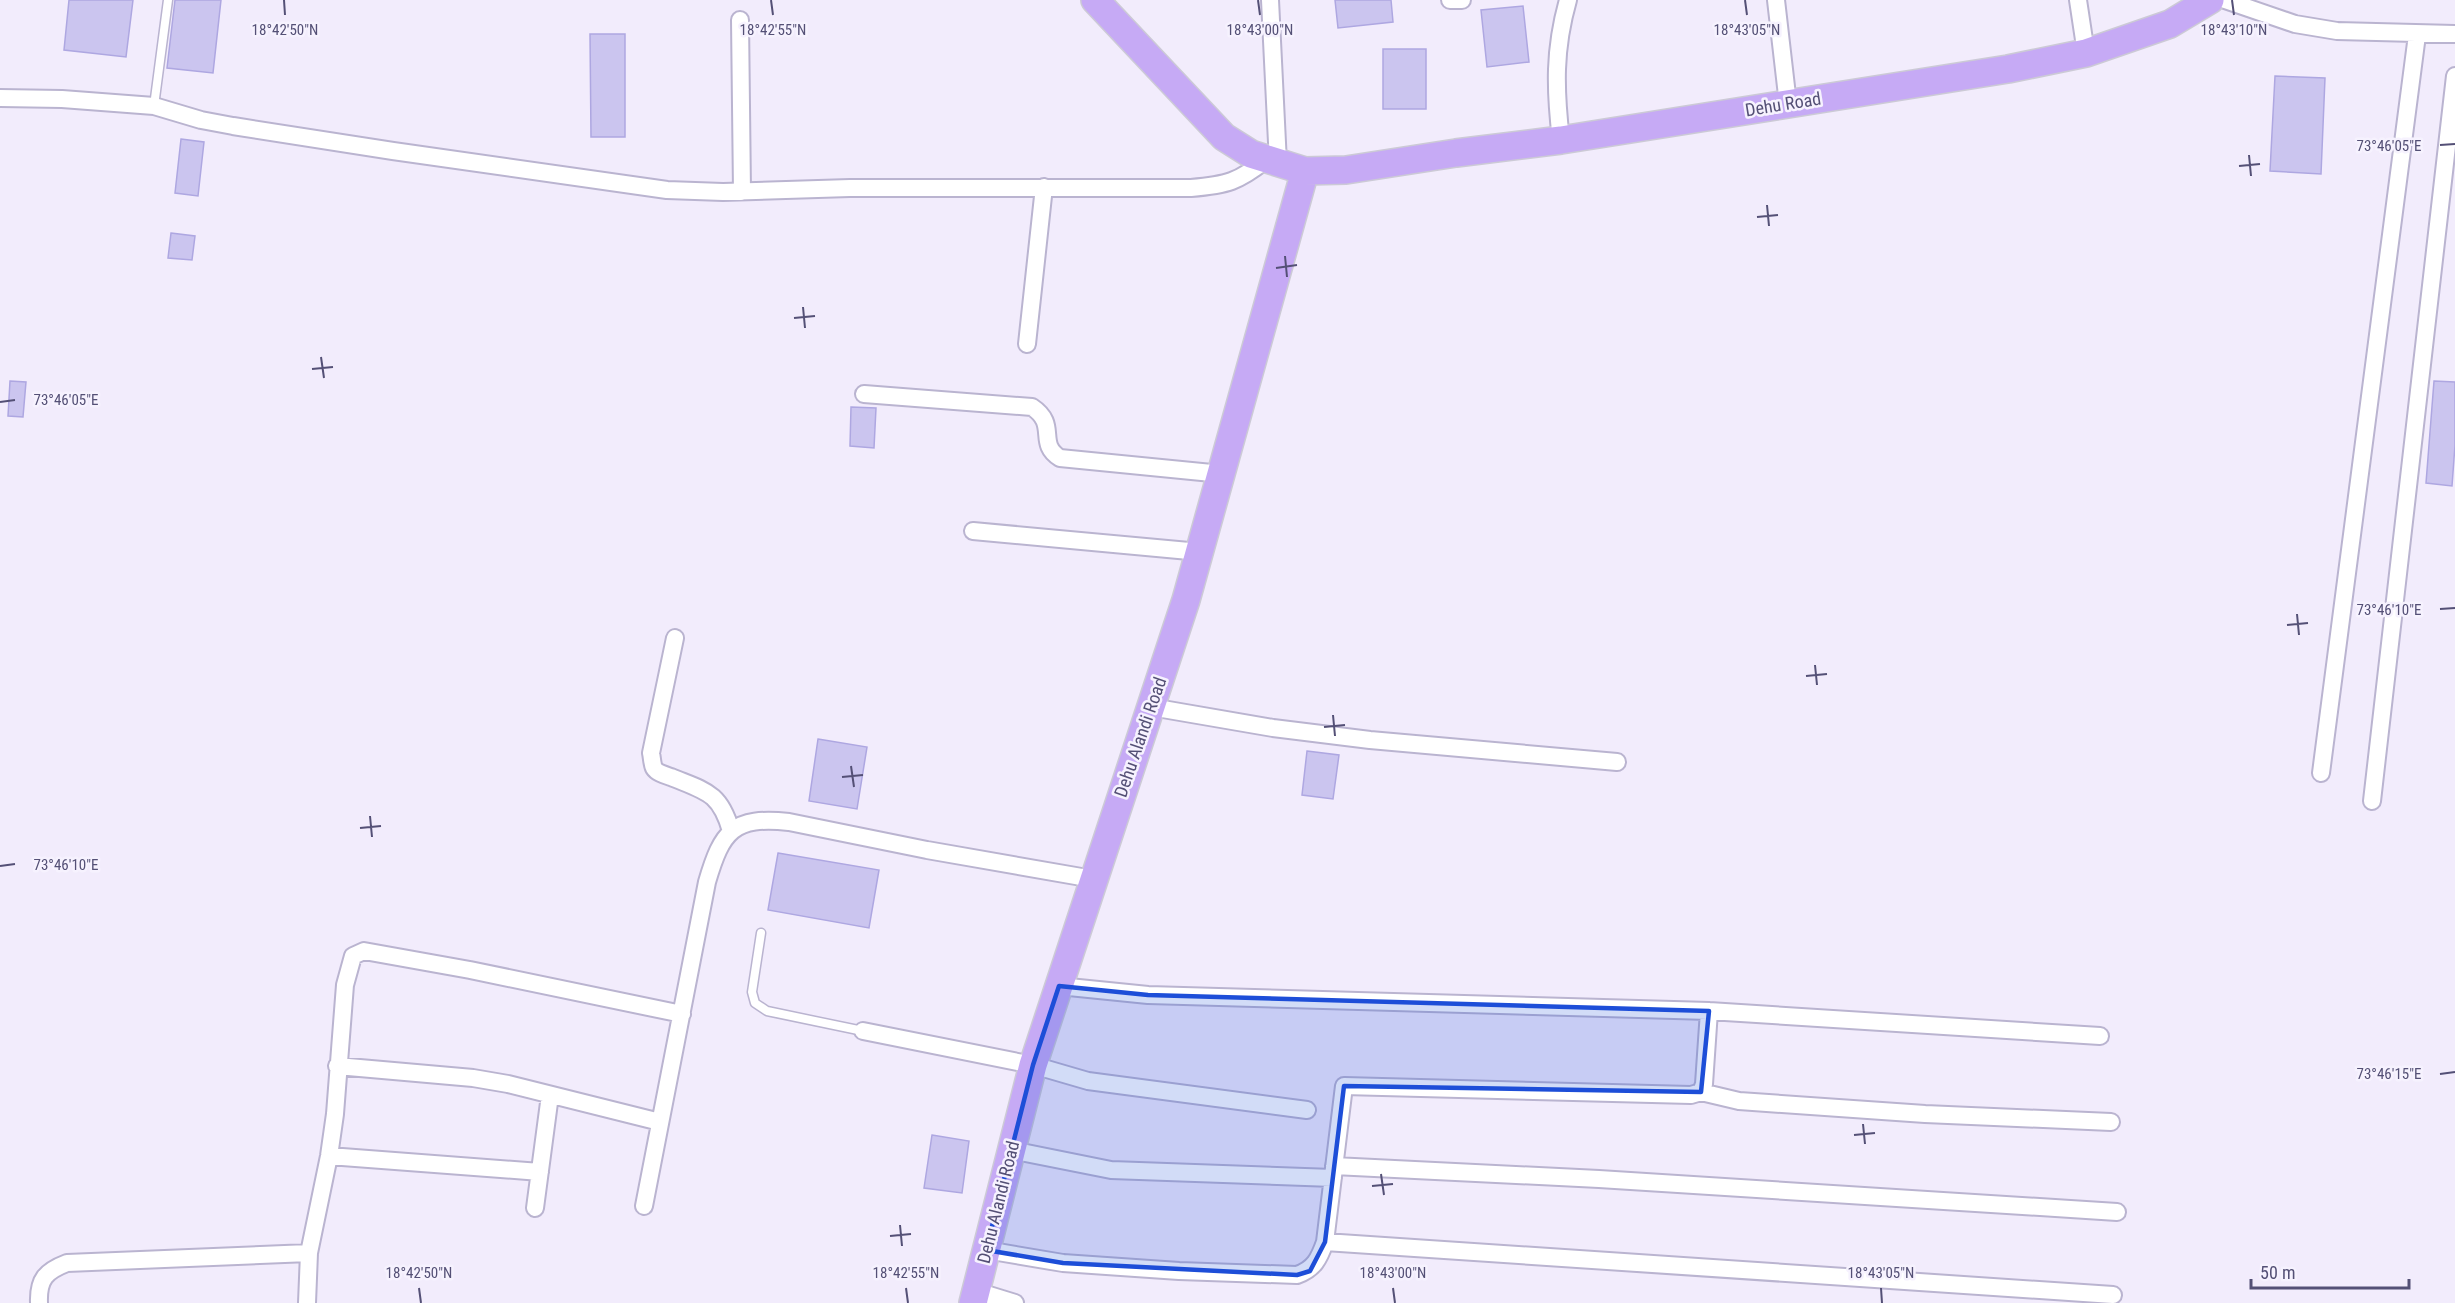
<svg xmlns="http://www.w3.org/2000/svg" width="2455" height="1303" font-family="'Roboto Condensed',sans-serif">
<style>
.building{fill:#cbc5ef;stroke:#aea7e1;stroke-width:1.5}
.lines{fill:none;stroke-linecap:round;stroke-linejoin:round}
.lane-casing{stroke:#bab4d0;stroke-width:11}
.street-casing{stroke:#bab4d0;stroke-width:20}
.primary-casing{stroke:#cccad6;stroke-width:30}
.lane{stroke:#fff;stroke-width:8}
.street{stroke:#fff;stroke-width:16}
.primary{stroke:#c6aaf5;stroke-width:27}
.marked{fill:#1d4ed8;fill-opacity:0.2;stroke:#1d4ed8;stroke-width:4.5;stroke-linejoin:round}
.ticks{fill:none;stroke:#545076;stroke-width:2}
.labels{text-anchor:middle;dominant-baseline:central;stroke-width:5;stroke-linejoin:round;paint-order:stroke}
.street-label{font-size:18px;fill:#545076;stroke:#f6f2fe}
.ticks-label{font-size:15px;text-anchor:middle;fill:#545076;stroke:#f6f2fe;stroke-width:5;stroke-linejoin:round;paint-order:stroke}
</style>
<rect width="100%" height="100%" fill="#f2ecfc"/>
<path class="building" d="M 69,0 L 133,0 L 126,57 L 64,50 Z
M 175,0 L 221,0 L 213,73 L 167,68 Z
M 1335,0 L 1391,0 L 1393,22 L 1338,28 Z
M 1523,6 L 1529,62 L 1487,67 L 1481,10 Z
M 590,34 L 625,34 L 625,137 L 591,137 Z
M 1383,49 L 1426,49 L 1426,109 L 1383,109 Z
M 2275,76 L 2325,78 L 2321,174 L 2270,171 Z
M 181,139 L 204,142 L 198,196 L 175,193 Z
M 171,233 L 195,236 L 192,260 L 168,258 Z
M 10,381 L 26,382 L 23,417 L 8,416 Z
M 2434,381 L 2455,382 L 2455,445 L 2452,486 L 2426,483 Z
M 851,407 L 876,408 L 874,448 L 850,446 Z
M 818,739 L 867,747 L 857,809 L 809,801 Z
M 1307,751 L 1339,755 L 1333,799 L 1302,795 Z
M 778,853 L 879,870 L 869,928 L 768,910 Z
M 932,1135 L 969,1141 L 962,1193 L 924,1188 Z"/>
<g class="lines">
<defs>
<path id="lane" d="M 154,106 L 168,0
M 761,933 L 752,992 L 755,1003 L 767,1011 L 863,1031"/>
<path id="street" d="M 1270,0 L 1278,163
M 1450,0 L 1462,0
M 1776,0 L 1788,104
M 2078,0 L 2086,53
M 2225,0 L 2295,24 L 2337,31 L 2455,34
M 740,20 L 742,192
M 0,98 L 62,99 L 154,106 L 201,120 L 233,126 L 393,151 L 667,190 L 723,192 L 850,188 L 1191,188 C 1227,185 1238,182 1267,159
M 1561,140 C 1555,89 1554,49 1568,0
M 1027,344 L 1044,187
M 864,394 L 1032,407 C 1059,425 1036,443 1060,458 L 1222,474
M 973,531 L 1200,552
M 675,638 L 651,753 C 652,757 652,764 654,768 C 657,773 665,775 671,777 C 705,791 720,792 731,831
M 1151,707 L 1273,728 L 1370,740 L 1617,762
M 2321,773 L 2417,35
M 2372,801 L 2455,76
M 1059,986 L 1148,995 L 1709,1011 L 2100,1036
M 863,1031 L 1033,1065 L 1088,1081 L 1307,1110
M 337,1066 L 473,1078 L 508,1084 L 660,1122
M 1701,1092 L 1739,1101 L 1925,1114 L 2111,1122
M 1011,1150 L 1111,1170 L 1333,1178
M 329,1156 L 540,1172
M 1334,1166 L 1599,1179 L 2117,1212
M 644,1206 L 707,882 C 722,831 733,816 789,822 L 927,850 L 1093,879
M 535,1208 L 550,1095
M 1325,1242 L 2113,1295
M 986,1250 L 1063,1263 L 1179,1271 L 1297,1275 C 1314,1269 1319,1259 1325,1242 L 1344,1086 L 1691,1095 L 1701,1092 L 1704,1084 L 1709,1011
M 976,1291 L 1015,1303
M 39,1303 C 38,1279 46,1271 67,1263 L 309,1253
M 307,1303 L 309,1253 L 329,1156 L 335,1114 L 345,985 L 353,956 L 364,951 L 470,970 L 682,1014"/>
<path id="primary" d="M 1095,0 L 1224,137 L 1251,154 L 1305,171 L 1346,170 L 1456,153 L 1561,140 L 2008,69 L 2086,53 L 2170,24 L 2210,0
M 973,1303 L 1033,1065 L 1186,600 L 1305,171"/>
</defs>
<use href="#lane" class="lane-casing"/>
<use href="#street" class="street-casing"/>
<use href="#primary" class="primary-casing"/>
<use href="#lane" class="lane"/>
<use href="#street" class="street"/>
<use href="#primary" class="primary"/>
</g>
<path class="marked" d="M 1059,986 L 1148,995 L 1709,1011 L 1701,1092 L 1344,1086 L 1325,1242 L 1310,1271 L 1297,1275 L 1063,1263 L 986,1250 L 1033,1065 Z"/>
<path class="ticks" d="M 284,0 L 285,15M 771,0 L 773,15M 1258,0 L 1260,15M 1745,0 L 1747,15M 2232,0 L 2234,15M 2440,145 L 2455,144M 2249,155 L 2251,176M 2239,166 L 2260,164M 1767,205 L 1769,226M 1757,217 L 1778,215M 1285,256 L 1287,277M 1276,268 L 1297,265M 803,307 L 805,328M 794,318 L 815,316M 321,357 L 324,378M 312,369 L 333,367M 0,402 L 15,400M 2440,609 L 2455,608M 2297,614 L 2299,635M 2287,625 L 2308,623M 1815,665 L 1817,685M 1806,676 L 1827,674M 1333,715 L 1335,736M 1324,727 L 1345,725M 851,766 L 854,787M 842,777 L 863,775M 370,816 L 372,837M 360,828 L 381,826M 0,866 L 15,864M 2440,1074 L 2455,1072M 1863,1124 L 1865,1144M 1854,1135 L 1875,1133M 1381,1174 L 1384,1195M 1372,1186 L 1393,1184M 900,1225 L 902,1246M 890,1236 L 911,1234M 419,1288 L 421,1303M 906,1288 L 908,1303M 1393,1288 L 1395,1303M 1881,1288 L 1882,1303"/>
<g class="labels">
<g class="street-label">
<text transform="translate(1783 104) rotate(-9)">Dehu Road</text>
<text transform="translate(1140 737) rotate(-71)">Dehu Alandi Road</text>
<text transform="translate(998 1202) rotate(-76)">Dehu Alandi Road</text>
</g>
</g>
<g class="ticks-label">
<text x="285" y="35">18°42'50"N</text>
<text x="773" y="35">18°42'55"N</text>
<text x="1260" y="35">18°43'00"N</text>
<text x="1747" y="35">18°43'05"N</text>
<text x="2234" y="35">18°43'10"N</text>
<text x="2389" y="151">73°46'05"E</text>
<text x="66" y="405">73°46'05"E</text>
<text x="2389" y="615">73°46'10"E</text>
<text x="66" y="870">73°46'10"E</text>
<text x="2389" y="1079">73°46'15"E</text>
<text x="419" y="1278">18°42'50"N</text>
<text x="906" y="1278">18°42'55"N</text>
<text x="1393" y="1278">18°43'00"N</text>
<text x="1881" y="1278">18°43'05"N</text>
</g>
<path d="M2251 1279v9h158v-9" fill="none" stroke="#545076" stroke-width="3"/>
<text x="2260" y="1279" font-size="18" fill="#545076" stroke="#f6f2fe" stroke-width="4.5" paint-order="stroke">50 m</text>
</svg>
